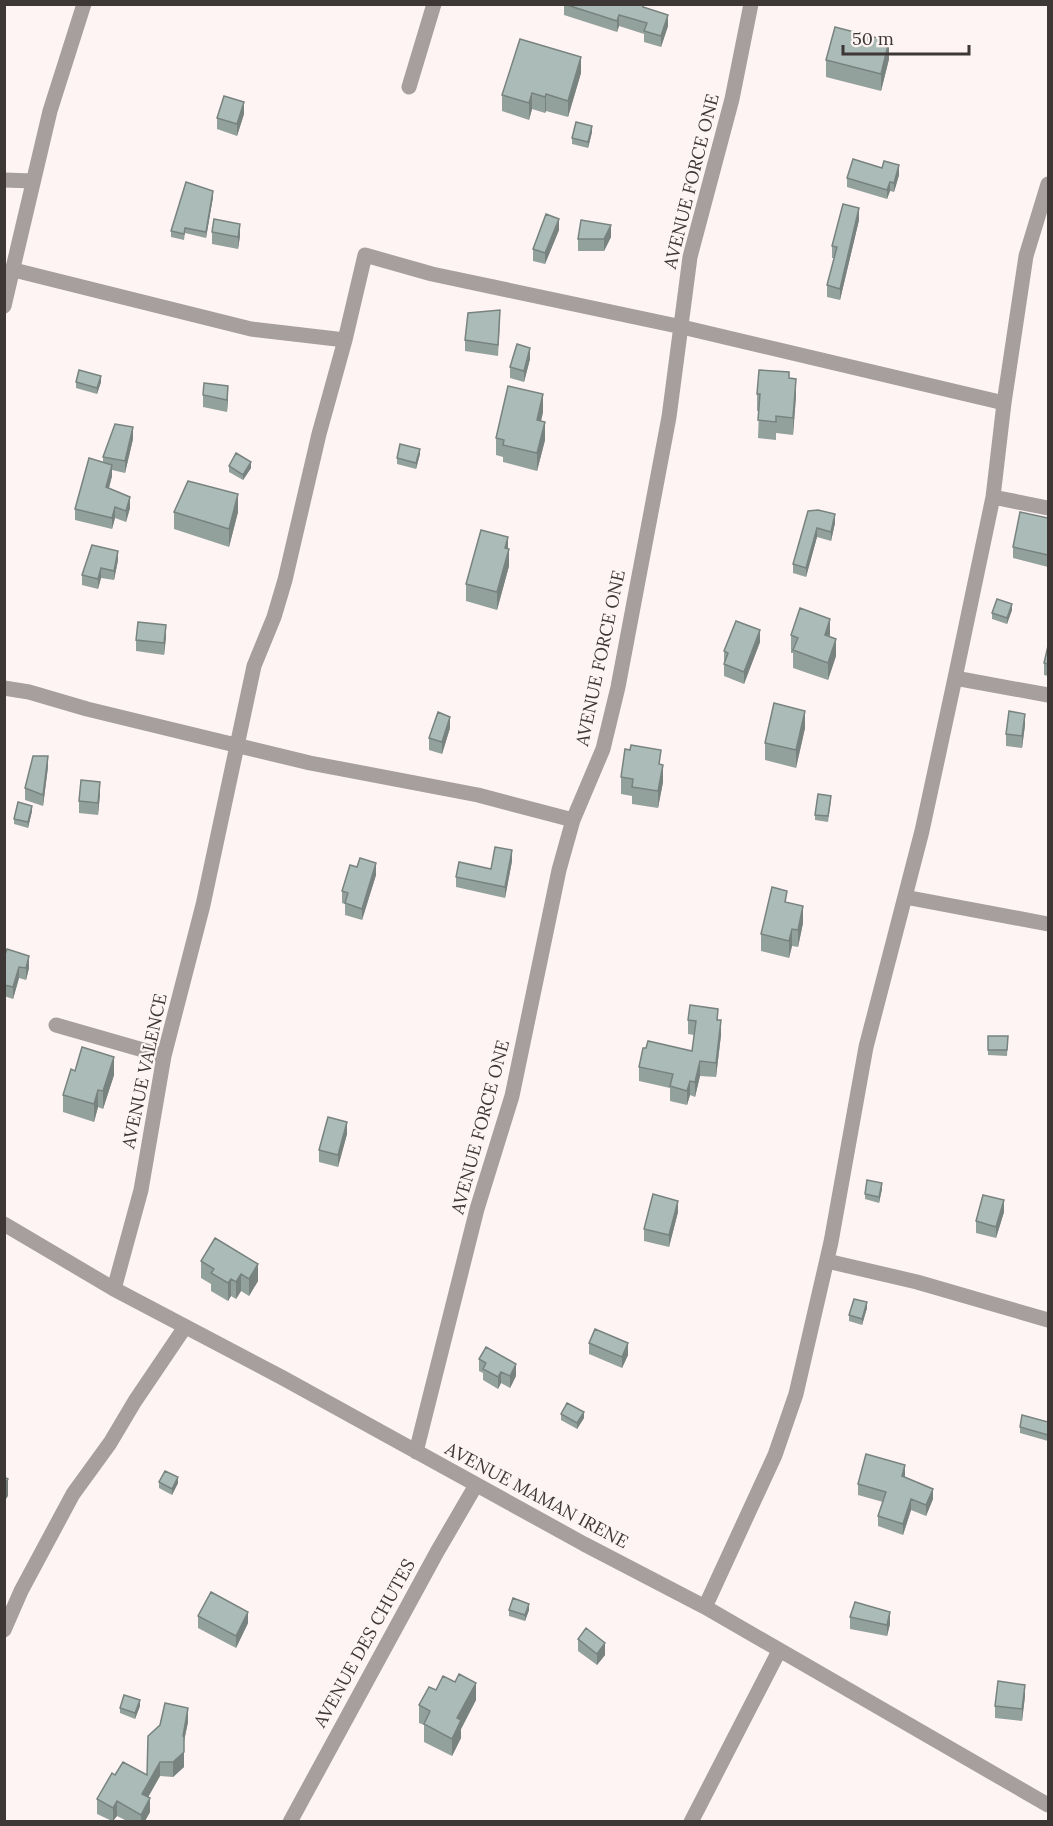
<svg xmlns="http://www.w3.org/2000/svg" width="1053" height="1826" font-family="Lora,serif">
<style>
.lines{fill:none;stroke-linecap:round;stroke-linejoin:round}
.street{stroke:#a69f9e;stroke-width:15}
.wall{fill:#93a19d}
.shaded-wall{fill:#788380}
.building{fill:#abbbb7;stroke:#788380;stroke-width:1.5}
.labels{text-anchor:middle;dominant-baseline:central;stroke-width:4.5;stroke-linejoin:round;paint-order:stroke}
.street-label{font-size:18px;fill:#3d3736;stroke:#fef4f3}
</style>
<rect width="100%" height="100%" fill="#fef4f3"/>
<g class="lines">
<path class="street" d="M 409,87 L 434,4
M 4,180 L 33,181
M 14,270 L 251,329 L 345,340
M 4,306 L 50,111 L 84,4
M 993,497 L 1048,508
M 955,678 L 1048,695
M 4,688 L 29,692 L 87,709 L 310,763 L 478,795 L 573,820
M 905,897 L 1048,924
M 56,1025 L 164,1056
M 4,1224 L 114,1289 L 283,1378 L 584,1544 L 705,1607 L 1048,1805
M 827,1261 L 917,1282 L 1048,1320
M 114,1289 L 141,1190 L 164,1056 L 203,905 L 254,666 L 274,617 L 285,580 L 319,434 L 345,340 L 365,255 L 432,274 L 682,327 L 1004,403
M 416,1452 L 477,1209 L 512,1096 L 559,870 L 573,820 L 603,749 L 618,687 L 669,417 L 690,257 L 732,99 L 751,4
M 705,1607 L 775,1455 L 796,1394 L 831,1242 L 866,1047 L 922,831 L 955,678 L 993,497 L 1004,403 L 1026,256 L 1048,184
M 4,1630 L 21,1591 L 73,1494 L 110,1443 L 135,1401 L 185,1327
M 290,1822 L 437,1552 L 476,1485
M 691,1822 L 779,1651"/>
</g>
<path class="wall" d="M 564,4 L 644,7 L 668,26 L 661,47 L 644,42 L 644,34 L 619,26 L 617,32 L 564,15 Z
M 889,59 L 881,91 L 826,77 L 826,60 Z
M 581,73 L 568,117 L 546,111 L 545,113 L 532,109 L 529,120 L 502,111 L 502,95 Z
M 244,114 L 237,136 L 217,129 L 217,118 Z
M 592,132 L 588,148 L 572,144 L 572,138 Z
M 899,175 L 894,192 L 890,191 L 887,199 L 847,187 L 847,178 Z
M 213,197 L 206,238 L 185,233 L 184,240 L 171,237 L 171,231 Z
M 859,220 L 840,300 L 827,297 L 827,285 L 834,258 L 832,258 L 832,246 Z
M 559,230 L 545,264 L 533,261 L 533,249 Z
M 212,232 L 240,236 L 238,249 L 212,244 Z
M 611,237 L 604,251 L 578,251 L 578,239 Z
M 500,322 L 498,356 L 465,351 L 465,340 Z
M 530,359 L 524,382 L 510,378 L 510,367 Z
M 789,378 L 796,396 L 793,435 L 776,433 L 776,440 L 758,438 L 759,411 L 757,411 L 757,394 Z
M 76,382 L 101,382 L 97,394 L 76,388 Z
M 203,395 L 228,398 L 227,412 L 203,407 Z
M 543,412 L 541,421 L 545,440 L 537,471 L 503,462 L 503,457 L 496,455 L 496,438 Z
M 133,439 L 125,473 L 112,470 L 112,476 L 109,488 L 130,508 L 126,522 L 115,518 L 112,529 L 75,520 L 75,509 L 103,462 L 103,457 Z
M 420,454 L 416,469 L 397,464 L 397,458 Z
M 229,466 L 251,468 L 243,480 L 229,472 Z
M 808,511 L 835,523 L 831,541 L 817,537 L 806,577 L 793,573 L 793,564 Z
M 174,512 L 238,512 L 229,547 L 174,529 Z
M 1048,518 L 1048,567 L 1013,558 L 1013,547 Z
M 508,548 L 509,566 L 497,610 L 466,601 L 466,584 Z
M 118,560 L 114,580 L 101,578 L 98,589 L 82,585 L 82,575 Z
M 1012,610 L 1007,624 L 992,619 L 992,613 Z
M 791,635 L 830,637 L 836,656 L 828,680 L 793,668 L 793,653 L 791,653 Z
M 166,637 L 164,655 L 136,651 L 136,640 Z
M 760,642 L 744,684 L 724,676 L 724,651 Z
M 1048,646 L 1048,676 L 1044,675 L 1044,663 Z
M 1025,725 L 1022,748 L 1006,746 L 1006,734 Z
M 450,728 L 442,754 L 429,750 L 429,738 Z
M 805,728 L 796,768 L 765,760 L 765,743 Z
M 661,765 L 663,782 L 658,808 L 632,804 L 632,796 L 621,794 L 621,777 Z
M 48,767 L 43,806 L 25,800 L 25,788 Z
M 100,794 L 98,815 L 79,813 L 79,801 Z
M 831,801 L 828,822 L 815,820 L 815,815 Z
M 32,811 L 28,828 L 14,824 L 14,819 Z
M 512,861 L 505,898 L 456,887 L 456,877 L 491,869 Z
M 376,875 L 362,920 L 345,915 L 345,904 L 342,903 L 342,891 Z
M 787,902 L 803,923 L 798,947 L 792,946 L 789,958 L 761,951 L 761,934 Z
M 4,957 L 29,968 L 26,980 L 19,978 L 13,999 L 4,996 Z
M 688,1020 L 718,1020 L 721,1035 L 716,1077 L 700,1076 L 695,1097 L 690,1095 L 687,1105 L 670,1101 L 670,1088 L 639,1081 L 639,1067 L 692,1051 L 694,1035 L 688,1034 Z
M 988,1036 L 1008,1036 L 1007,1056 L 988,1055 Z
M 75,1071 L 114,1075 L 103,1109 L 98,1107 L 94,1122 L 63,1112 L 63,1095 Z
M 347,1134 L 338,1167 L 319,1162 L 319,1150 Z
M 882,1189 L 879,1203 L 865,1199 L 865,1194 Z
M 678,1212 L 669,1247 L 644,1241 L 644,1229 Z
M 1004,1212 L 996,1238 L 976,1233 L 976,1221 Z
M 215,1238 L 258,1281 L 249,1296 L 241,1291 L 236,1299 L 231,1296 L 228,1301 L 211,1291 L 211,1284 L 201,1278 L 201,1261 Z
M 867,1308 L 862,1325 L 849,1321 L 849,1315 Z
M 589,1343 L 628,1355 L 622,1368 L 589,1354 Z
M 479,1359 L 516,1376 L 510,1388 L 501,1383 L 498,1389 L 483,1380 L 483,1373 L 479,1371 Z
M 561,1414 L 584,1418 L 577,1429 L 561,1420 Z
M 1048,1422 L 1048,1441 L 1020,1433 L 1020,1427 Z
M 905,1476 L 905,1477 L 933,1499 L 926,1516 L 911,1510 L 903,1535 L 878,1526 L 878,1516 L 883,1502 L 858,1495 L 858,1484 Z
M 159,1482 L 178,1483 L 172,1495 L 159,1488 Z
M 509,1610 L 529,1610 L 525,1621 L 509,1616 Z
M 198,1616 L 248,1623 L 236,1648 L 198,1628 Z
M 850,1617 L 890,1624 L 887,1636 L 850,1629 Z
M 578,1639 L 605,1655 L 597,1665 L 578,1651 Z
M 436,1690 L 476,1700 L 461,1729 L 461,1738 L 452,1756 L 424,1742 L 424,1725 L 419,1723 L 419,1705 Z
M 1025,1696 L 1022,1721 L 995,1718 L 995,1706 Z
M 140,1706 L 135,1719 L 120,1713 L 120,1708 Z
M 188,1722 L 184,1741 L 184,1767 L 173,1777 L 160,1776 L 148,1797 L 150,1812 L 145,1821 L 127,1821 L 117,1816 L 113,1821 L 112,1821 L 97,1814 L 97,1799 L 115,1775 L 147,1775 Z"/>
<path class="shaded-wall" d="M 619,15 L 619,26 L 617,32 L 617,21 Z
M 668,15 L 668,26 L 661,47 L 661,36 Z
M 889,41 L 889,59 L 881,91 L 881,74 Z
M 581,57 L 581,73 L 568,117 L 568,101 Z
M 532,93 L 532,109 L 529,120 L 529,103 Z
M 546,94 L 546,111 L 545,113 L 545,97 Z
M 244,102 L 244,114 L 237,136 L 237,124 Z
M 592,126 L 592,132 L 588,148 L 588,142 Z
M 899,165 L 899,175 L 894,192 L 894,183 Z
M 890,182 L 890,191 L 887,199 L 887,190 Z
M 213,191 L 213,197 L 206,238 L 206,232 Z
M 859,208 L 859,220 L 840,300 L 840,289 Z
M 559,219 L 559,230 L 545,264 L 545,253 Z
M 240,224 L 240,236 L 238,249 L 238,237 Z
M 611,225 L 611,237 L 604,251 L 604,239 Z
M 530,348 L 530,359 L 524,382 L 524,371 Z
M 101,376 L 101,382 L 97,394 L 97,388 Z
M 796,379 L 796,396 L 793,435 L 793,418 Z
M 228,386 L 228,398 L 227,412 L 227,400 Z
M 543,394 L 543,412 L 537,438 L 537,420 Z
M 545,422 L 545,440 L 537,471 L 537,453 Z
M 133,427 L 133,439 L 125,473 L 125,461 Z
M 420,449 L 420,454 L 416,469 L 416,463 Z
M 251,462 L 251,468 L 243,480 L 243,475 Z
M 112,465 L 112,476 L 106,498 L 106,487 Z
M 238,494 L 238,512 L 229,547 L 229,529 Z
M 130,497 L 130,508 L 126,522 L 126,511 Z
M 115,507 L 115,518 L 112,529 L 112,518 Z
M 835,514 L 835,523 L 831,541 L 831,532 Z
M 817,528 L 817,537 L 806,577 L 806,568 Z
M 508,537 L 508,553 L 509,549 L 509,566 L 497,610 L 497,592 L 505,548 Z
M 118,551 L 118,560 L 114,580 L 114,571 Z
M 101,568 L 101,578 L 98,589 L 98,579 Z
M 1012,604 L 1012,610 L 1007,624 L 1007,618 Z
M 830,619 L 830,636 L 825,635 Z
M 166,625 L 166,637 L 164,655 L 164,643 Z
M 760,630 L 760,642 L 744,684 L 744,672 Z
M 836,639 L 836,656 L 828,680 L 828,663 Z
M 805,711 L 805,728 L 796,768 L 796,750 Z
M 1025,714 L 1025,725 L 1022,748 L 1022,736 Z
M 450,717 L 450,728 L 442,754 L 442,742 Z
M 48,756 L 48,767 L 43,806 L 43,795 Z
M 663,765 L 663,782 L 658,808 L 658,791 Z
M 100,782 L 100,794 L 98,815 L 98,803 Z
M 32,806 L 32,811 L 28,828 L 28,822 Z
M 512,850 L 512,861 L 505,898 L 505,887 Z
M 376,863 L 376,875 L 362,920 L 362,909 Z
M 803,906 L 803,923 L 798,947 L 798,930 Z
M 792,929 L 792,946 L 789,958 L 789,941 Z
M 29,956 L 29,968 L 26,980 L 26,968 Z
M 19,967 L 19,978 L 13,999 L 13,987 Z
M 721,1020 L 721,1035 L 716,1077 L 716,1063 Z
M 114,1057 L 114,1075 L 103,1109 L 103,1091 Z
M 700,1061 L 700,1076 L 695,1097 L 695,1082 Z
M 690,1081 L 690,1095 L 687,1105 L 687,1091 Z
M 98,1090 L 98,1107 L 94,1122 L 94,1104 Z
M 347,1122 L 347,1134 L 338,1167 L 338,1155 Z
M 882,1183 L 882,1189 L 879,1203 L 879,1197 Z
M 1004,1200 L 1004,1212 L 996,1238 L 996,1227 Z
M 678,1201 L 678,1212 L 669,1247 L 669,1235 Z
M 258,1264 L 258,1281 L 249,1296 L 249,1279 Z
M 241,1274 L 241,1291 L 236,1299 L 236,1282 Z
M 231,1279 L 231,1296 L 228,1301 L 228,1283 Z
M 867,1302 L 867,1308 L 862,1325 L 862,1319 Z
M 628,1343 L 628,1355 L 622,1368 L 622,1357 Z
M 516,1364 L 516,1376 L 510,1388 L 510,1376 Z
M 501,1372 L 501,1383 L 498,1389 L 498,1377 Z
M 584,1412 L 584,1418 L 577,1429 L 577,1423 Z
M 905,1465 L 905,1476 L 902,1487 L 902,1476 Z
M 178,1477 L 178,1483 L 172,1495 L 172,1489 Z
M 8,1479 L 8,1496 L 4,1502 L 4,1485 Z
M 933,1489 L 933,1499 L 926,1516 L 926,1505 Z
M 911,1499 L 911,1510 L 903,1535 L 903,1524 Z
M 529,1604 L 529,1610 L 525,1621 L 525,1615 Z
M 248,1612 L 248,1623 L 236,1648 L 236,1636 Z
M 890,1612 L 890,1624 L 887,1636 L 887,1625 Z
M 605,1643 L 605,1655 L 597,1665 L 597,1654 Z
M 476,1683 L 476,1700 L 461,1729 L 461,1738 L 452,1756 L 452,1739 L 457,1718 Z
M 1025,1685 L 1025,1696 L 1022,1721 L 1022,1709 Z
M 140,1700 L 140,1706 L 135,1719 L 135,1713 Z
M 188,1708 L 188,1722 L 184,1741 L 184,1767 L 173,1777 L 173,1762 L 183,1736 Z
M 160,1762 L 160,1776 L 142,1808 L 142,1794 Z
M 150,1798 L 150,1812 L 145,1821 L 141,1821 L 141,1815 Z
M 117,1801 L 117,1816 L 113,1821 L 113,1808 Z"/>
<path class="building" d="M 564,4 L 643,4 L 643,7 L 668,15 L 661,36 L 644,31 L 647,23 L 619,15 L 617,21 Z
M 835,27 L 889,41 L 881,74 L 826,60 Z
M 520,39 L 581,57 L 568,101 L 546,94 L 545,97 L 532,93 L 529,103 L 502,95 Z
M 224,96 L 244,102 L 237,124 L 217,118 Z
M 576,122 L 592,126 L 588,142 L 572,138 Z
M 853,159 L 882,168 L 884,161 L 899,165 L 894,183 L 890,182 L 887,190 L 847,178 Z
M 186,182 L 213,191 L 206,232 L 185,228 L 184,234 L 171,231 Z
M 843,204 L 859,208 L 840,289 L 827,285 L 837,247 L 832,246 Z
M 546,214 L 559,219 L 545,253 L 533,249 Z
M 214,219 L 240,224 L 238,237 L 212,232 Z
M 581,220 L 611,225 L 604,239 L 578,239 Z
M 500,310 L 498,345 L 465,340 L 468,313 Z
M 517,344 L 530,348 L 524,371 L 510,367 Z
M 79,370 L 101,376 L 97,388 L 76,382 Z
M 759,370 L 789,372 L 789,378 L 796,379 L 793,418 L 776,416 L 776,422 L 758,420 L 760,394 L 757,394 Z
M 204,383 L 228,386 L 227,400 L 203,395 Z
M 508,386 L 543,394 L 537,420 L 545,422 L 537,453 L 503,445 L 504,440 L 496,438 Z
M 115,424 L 133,427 L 125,461 L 103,457 Z
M 400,444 L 420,449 L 416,463 L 397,458 Z
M 236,453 L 251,462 L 243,475 L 229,466 Z
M 89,458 L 112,465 L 106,487 L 130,497 L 126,511 L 115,507 L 112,518 L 75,509 Z
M 188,481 L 238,494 L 229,529 L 174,512 Z
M 818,510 L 835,514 L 831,532 L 817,528 L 806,568 L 793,564 L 808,511 Z
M 1020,512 L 1048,518 L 1048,555 L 1013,547 Z
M 481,530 L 508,537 L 505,548 L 509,549 L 497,592 L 466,584 Z
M 92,545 L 118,551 L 114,571 L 101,568 L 98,579 L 82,575 Z
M 997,599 L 1012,604 L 1007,618 L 992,613 Z
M 800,608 L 830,619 L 825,635 L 836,639 L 828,663 L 793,650 L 798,638 L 791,635 Z
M 736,621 L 760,630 L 744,672 L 724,664 L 728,653 L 724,651 Z
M 138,622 L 166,625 L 164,643 L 136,640 Z
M 1048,646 L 1048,664 L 1044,663 Z
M 774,703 L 805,711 L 796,750 L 765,743 Z
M 1009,711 L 1025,714 L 1022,736 L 1006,734 Z
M 438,712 L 450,717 L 442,742 L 429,738 Z
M 631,745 L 661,750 L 659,764 L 663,765 L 658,791 L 632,787 L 633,779 L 621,777 L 625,749 L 630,750 Z
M 33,756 L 48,756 L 43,795 L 25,788 Z
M 81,780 L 100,782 L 98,803 L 79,801 Z
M 818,794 L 831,796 L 828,816 L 815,815 Z
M 18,802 L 32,806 L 28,822 L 14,819 Z
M 495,847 L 512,850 L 505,887 L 456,877 L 459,862 L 491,869 Z
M 360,858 L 376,863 L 362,909 L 345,903 L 348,893 L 342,891 L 350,865 L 357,867 Z
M 772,887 L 787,891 L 785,902 L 803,906 L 798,930 L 792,929 L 789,941 L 761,934 Z
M 7,949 L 29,956 L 26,968 L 19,967 L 13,987 L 4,985 L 4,957 Z
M 690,1005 L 718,1009 L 717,1020 L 721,1020 L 716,1063 L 700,1061 L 695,1082 L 690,1081 L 687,1091 L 670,1086 L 673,1074 L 639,1067 L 643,1048 L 646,1048 L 648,1041 L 692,1051 L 696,1021 L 688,1020 Z
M 988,1036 L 1008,1036 L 1007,1050 L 988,1050 Z
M 82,1047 L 114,1057 L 103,1091 L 98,1090 L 94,1104 L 63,1095 L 71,1069 L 75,1071 Z
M 328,1117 L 347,1122 L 338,1155 L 319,1150 Z
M 867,1180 L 882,1183 L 879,1197 L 865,1194 Z
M 653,1194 L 678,1201 L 669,1235 L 644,1229 Z
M 983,1195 L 1004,1200 L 996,1227 L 976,1221 Z
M 215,1238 L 258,1264 L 249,1279 L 241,1274 L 236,1282 L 231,1279 L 228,1283 L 211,1273 L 214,1269 L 201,1261 Z
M 854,1299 L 867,1302 L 862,1319 L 849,1315 Z
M 595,1329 L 628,1343 L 622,1357 L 589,1343 Z
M 486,1347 L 516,1364 L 510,1376 L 501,1372 L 498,1377 L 483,1369 L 486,1363 L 479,1359 Z
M 567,1403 L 584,1412 L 577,1423 L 561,1414 Z
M 1022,1415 L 1048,1422 L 1048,1435 L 1020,1427 Z
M 866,1454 L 905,1465 L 902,1476 L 933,1489 L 926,1505 L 911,1499 L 903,1524 L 878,1516 L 886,1492 L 858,1484 Z
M 165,1471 L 178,1477 L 172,1489 L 159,1482 Z
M 4,1477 L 8,1479 L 4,1485 Z
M 211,1592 L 248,1612 L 236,1636 L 198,1616 Z
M 513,1598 L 529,1604 L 525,1615 L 509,1610 Z
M 855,1602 L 890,1612 L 887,1625 L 850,1617 Z
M 586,1628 L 605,1643 L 597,1654 L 578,1639 Z
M 459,1674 L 476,1683 L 457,1718 L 461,1720 L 452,1739 L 424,1724 L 430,1711 L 419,1705 L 429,1687 L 436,1690 L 443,1676 L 455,1682 Z
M 998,1681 L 1025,1685 L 1022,1709 L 995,1706 Z
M 124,1695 L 140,1700 L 135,1713 L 120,1708 Z
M 165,1703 L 188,1708 L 183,1736 L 184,1737 L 184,1752 L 173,1762 L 160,1762 L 142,1794 L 150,1798 L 141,1815 L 117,1801 L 113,1808 L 97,1799 L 112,1773 L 115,1775 L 123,1762 L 147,1775 L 148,1736 L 160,1725 Z"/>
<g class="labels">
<g class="street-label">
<text transform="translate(691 181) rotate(-76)">AVENUE FORCE ONE</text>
<text transform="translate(600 658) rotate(-78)">AVENUE FORCE ONE</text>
<text transform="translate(144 1071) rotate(-78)">AVENUE VALENCE</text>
<text transform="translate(480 1127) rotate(-75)">AVENUE FORCE ONE</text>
<text transform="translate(537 1495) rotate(28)">AVENUE MAMAN IRENE</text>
<text transform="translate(364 1643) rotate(-61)">AVENUE DES CHUTES</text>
</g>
</g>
<rect width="1053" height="1826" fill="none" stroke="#3d3736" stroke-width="12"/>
<path d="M843 45v9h126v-9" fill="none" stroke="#3d3736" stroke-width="3"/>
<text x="852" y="45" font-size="18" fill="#3d3736" stroke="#fef4f3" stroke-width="4.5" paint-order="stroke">50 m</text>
</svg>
